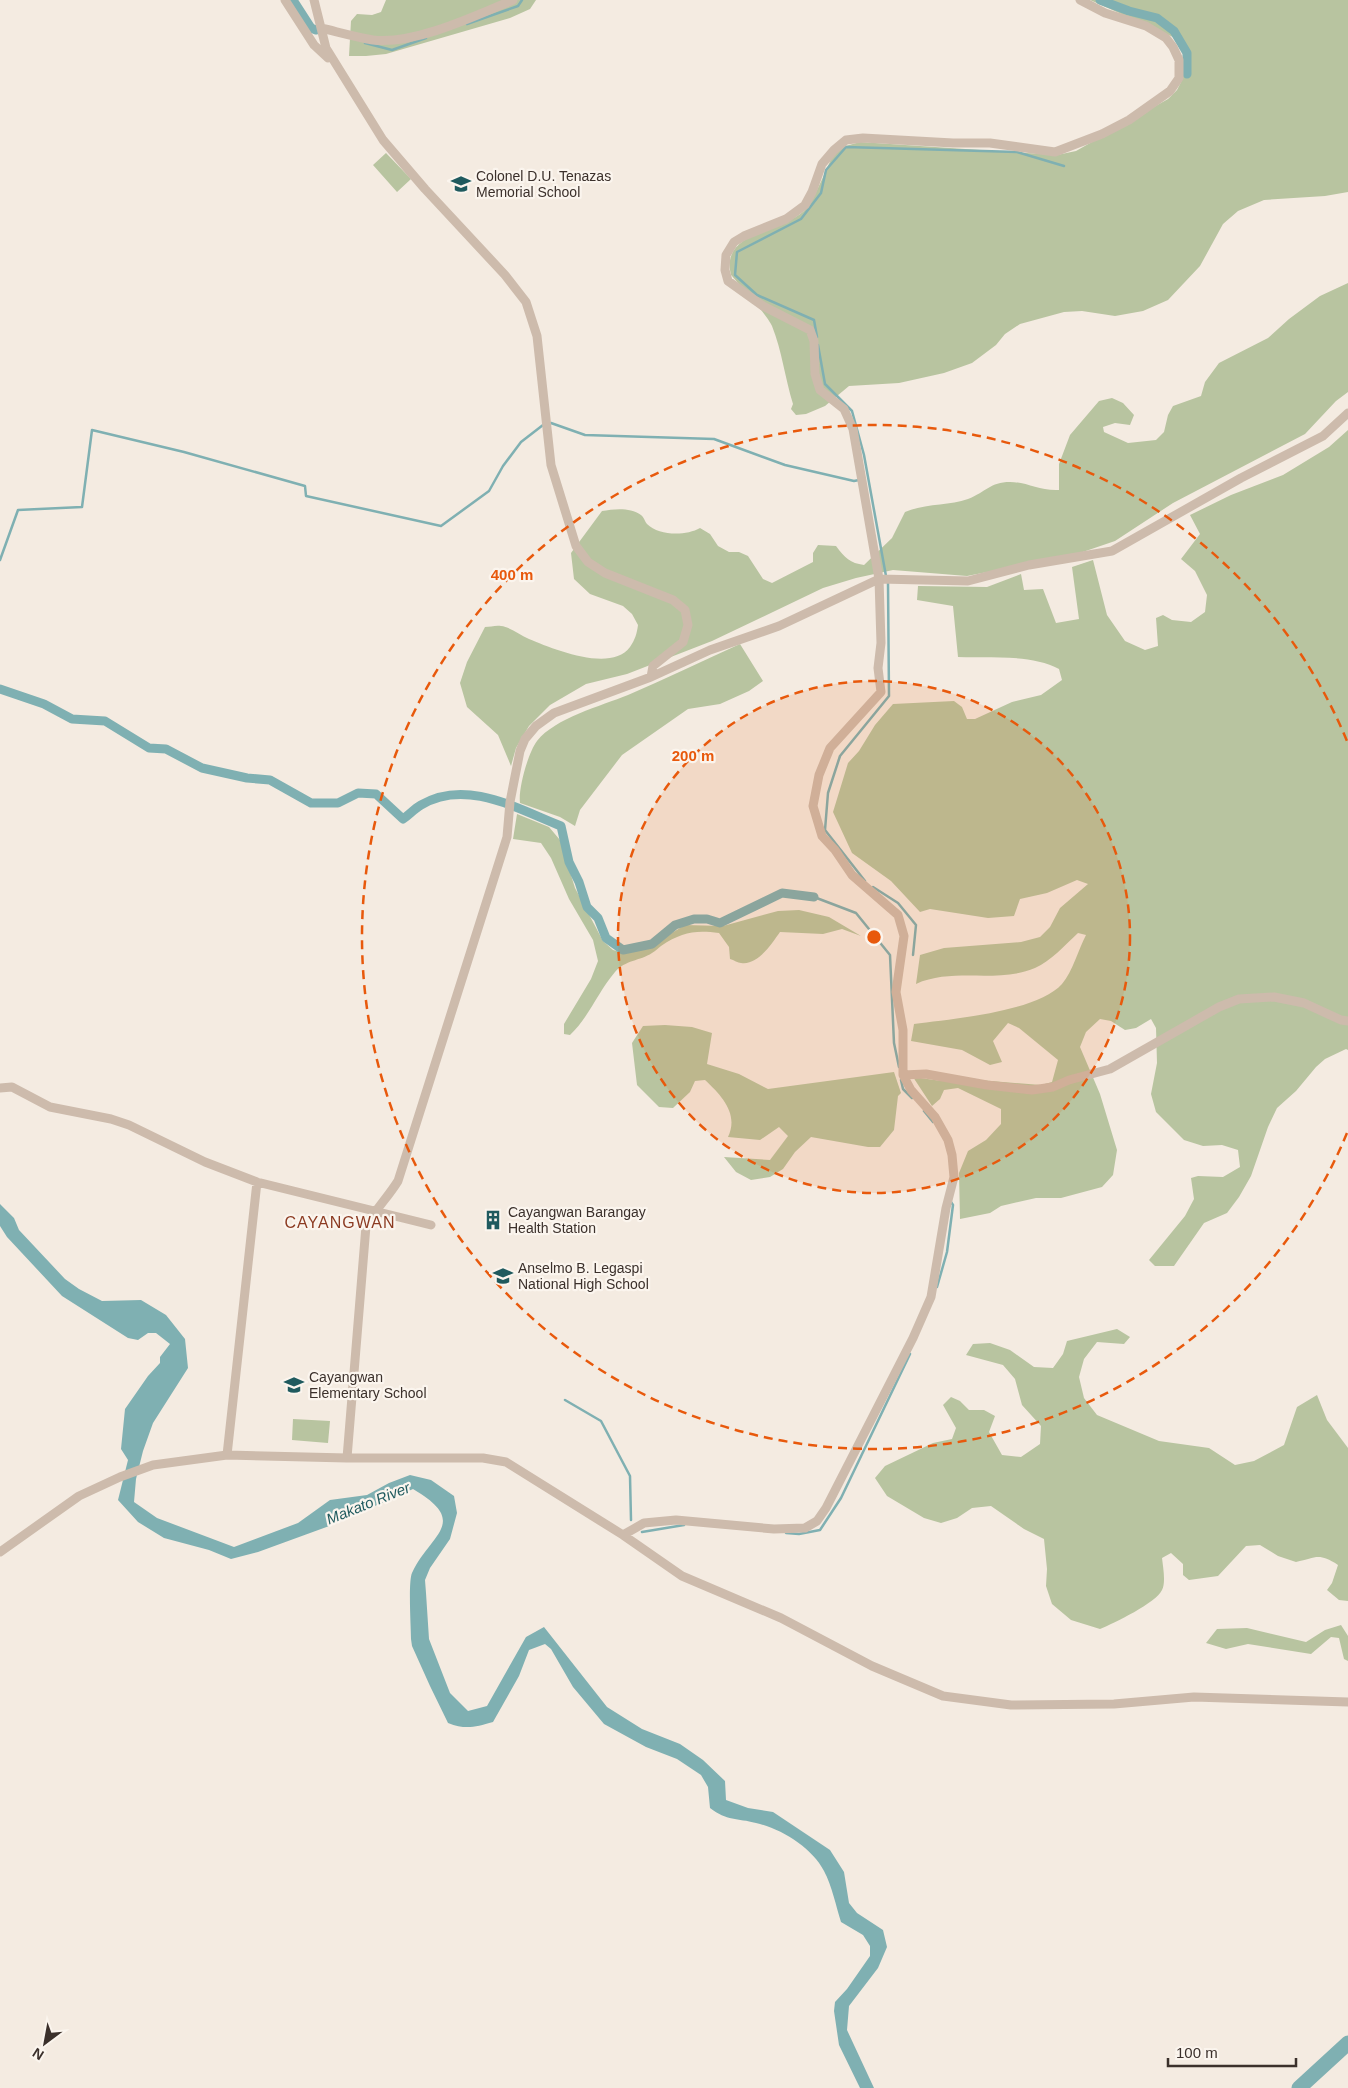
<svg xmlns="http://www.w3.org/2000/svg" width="1348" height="2088" font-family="Arial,sans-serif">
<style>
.green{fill:#b8c4a0}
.water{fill:#7fb0b2}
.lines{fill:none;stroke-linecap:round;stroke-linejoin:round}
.stream{stroke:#7fb0b2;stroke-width:2.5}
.canal{stroke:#7fb0b2;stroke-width:9}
.river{stroke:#7fb0b2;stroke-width:15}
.minor{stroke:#cdbbac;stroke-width:9}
.ring{fill:none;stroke:#e8590c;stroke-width:2.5;stroke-dasharray:9 6}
.labels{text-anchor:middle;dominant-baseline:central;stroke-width:4.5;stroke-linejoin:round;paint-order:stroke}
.poi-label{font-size:14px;fill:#3b302b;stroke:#fbf5ee;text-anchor:start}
.water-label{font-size:15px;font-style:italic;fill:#1f5a5e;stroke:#fbf5ee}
.quarter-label{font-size:16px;letter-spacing:1px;fill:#8c3b22;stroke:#fbf5ee}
.centre{fill:#e8590c;stroke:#fbf5ee;stroke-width:2.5}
.ring-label{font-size:15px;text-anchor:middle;font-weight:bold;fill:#e8590c;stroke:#fbf5ee;stroke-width:4.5;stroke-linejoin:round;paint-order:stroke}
</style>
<rect width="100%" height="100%" fill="#f4ebe1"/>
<path class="green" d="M 386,0 L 536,0 L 530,9 L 510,18 L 386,54 L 366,56 L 349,56 L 351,21 L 357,14 L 372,15 L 381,12 Z
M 1090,0 L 1348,0 L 1348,192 L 1325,196 L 1264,200 L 1238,211 L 1223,224 L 1200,266 L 1168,300 L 1143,311 L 1115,316 L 1082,311 L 1064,312 L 1020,324 L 1005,334 L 996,345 L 972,363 L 944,373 L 899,383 L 849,386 L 825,406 L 806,414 L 796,415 L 791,409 L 793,404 C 785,378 782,351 772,326 C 768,316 739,284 731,275 C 720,231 780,233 804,211 C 814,201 827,167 834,153 L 842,147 L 860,142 L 1057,155 L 1076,151 L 1168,99 L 1177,90 L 1182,80 L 1183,53 L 1173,37 Z
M 386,153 L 411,179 L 397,192 L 373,165 Z
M 1348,283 L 1348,392 L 1336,401 L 1305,434 L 1173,503 L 1115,541 L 1074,555 L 967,576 L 893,570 L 856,578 L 823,588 L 712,641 L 627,674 L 586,684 L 550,705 L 529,726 L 516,748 L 511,766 L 498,735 L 467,707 L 460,683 L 467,662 L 485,627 C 490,627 496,625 501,626 C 510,627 520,635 529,639 C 553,649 611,673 630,647 C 635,640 637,633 638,625 L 632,614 L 623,606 L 590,594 L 574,579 L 571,553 L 602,511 C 614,509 630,507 641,515 C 644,517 645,522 647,524 C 659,536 686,536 700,528 L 710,534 L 718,546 L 729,552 L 739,552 L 748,556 L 763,579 L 772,583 L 813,562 L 813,553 L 818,545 L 836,546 C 845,558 850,563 864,565 L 892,538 L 905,512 C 926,503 949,506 968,499 C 986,492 990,482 1010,482 C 1027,482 1039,491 1059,490 L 1059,464 L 1070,435 L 1099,401 L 1112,398 L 1123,403 L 1134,415 L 1130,425 L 1115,423 L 1103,427 L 1104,432 L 1128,443 L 1156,440 L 1164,432 L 1168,415 L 1173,406 L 1201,396 L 1205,382 L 1219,363 L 1268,338 L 1289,319 L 1320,296 Z
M 1348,430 L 1348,1050 L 1346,1049 L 1325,1059 L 1316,1067 L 1296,1091 L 1277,1108 L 1268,1127 L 1251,1176 L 1239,1197 L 1227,1213 L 1204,1223 L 1174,1266 L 1155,1266 L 1149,1260 L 1185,1216 L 1194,1199 L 1191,1178 L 1198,1176 L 1223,1177 L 1240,1167 L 1238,1150 L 1222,1145 L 1203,1146 L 1184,1140 L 1156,1112 L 1151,1094 L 1157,1063 L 1156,1028 L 1151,1019 L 1136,1028 L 1125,1030 L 1111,1021 L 1100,1019 L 1086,1032 L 1080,1047 L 1100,1094 L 1117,1150 L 1113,1175 L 1102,1187 L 1061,1198 L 1036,1198 L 1001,1206 L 990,1213 L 960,1219 L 959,1173 L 968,1151 L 986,1140 L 1001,1124 L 1001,1109 L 958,1088 L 944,1090 L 940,1099 L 932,1106 L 913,1077 L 942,1081 L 979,1080 L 1041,1085 L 1052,1082 L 1058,1060 L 1019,1028 L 1008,1023 L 993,1041 L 1002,1062 L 990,1065 L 962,1050 L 911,1041 L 914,1024 C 951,1019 1037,1012 1062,984 C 1073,971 1078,950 1086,935 L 1078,933 C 1065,945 1051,961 1035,968 C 998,984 953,967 916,984 L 920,955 L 944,948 L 1021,942 L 1040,937 L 1050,927 L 1060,908 L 1088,884 L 1077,880 L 1047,893 L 1020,899 L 1014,916 L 988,918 L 930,909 L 920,912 L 891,881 L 852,853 L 833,812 L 848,763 L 859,751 L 875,725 L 893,704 L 954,701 L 962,707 L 967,719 L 975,719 L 1012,702 L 1041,695 L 1062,680 L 1059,669 C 1032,654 988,658 958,657 L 953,606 L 917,600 L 918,586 L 987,587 L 1021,574 L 1024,590 L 1043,589 L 1056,623 L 1079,619 L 1072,567 L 1093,560 L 1107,615 L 1125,641 L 1145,650 L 1158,646 L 1156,618 L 1163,615 L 1172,620 L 1191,622 L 1205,612 L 1207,595 L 1195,571 L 1181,559 L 1200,534 L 1190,515 L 1231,495 L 1283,475 L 1329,447 Z
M 740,644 L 763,681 L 749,691 L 720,704 L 688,709 L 622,755 L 580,810 L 575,826 L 560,817 L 520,803 C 518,789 528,753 537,741 C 555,718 601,706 628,695 C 665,679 702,661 740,644 Z
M 517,814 L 549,827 L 560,840 L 575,888 L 603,941 L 613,950 L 624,953 L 645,949 L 685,925 L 723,926 L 778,911 L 799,910 L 829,917 L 861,936 L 842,929 L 823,934 L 780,932 C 772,943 758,966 741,963 C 738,963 734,960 730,959 L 729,947 L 719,933 C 695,930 682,932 661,946 C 658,948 656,951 652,953 C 640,961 625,960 615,972 C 598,992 589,1017 570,1035 L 564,1034 L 564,1024 L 591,979 L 598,961 L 593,940 L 569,899 L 551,858 L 541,843 L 513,839 Z
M 665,1025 L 692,1027 L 712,1033 L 707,1064 L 739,1074 L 768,1089 L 894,1072 L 901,1093 L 898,1096 L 894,1130 L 880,1147 L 868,1147 L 811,1137 L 795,1152 L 783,1169 L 770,1177 L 751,1180 L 736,1172 L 724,1157 L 770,1160 L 788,1136 L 779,1127 L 760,1140 L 728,1137 C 739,1114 722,1096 705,1080 L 695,1081 L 690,1092 L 673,1108 L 659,1107 L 637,1085 L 632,1043 L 643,1026 Z
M 1117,1329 L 1130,1337 L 1124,1344 L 1097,1342 L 1084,1359 L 1079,1377 L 1084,1398 L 1097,1415 L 1159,1441 L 1209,1448 L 1235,1465 L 1254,1461 L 1284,1445 L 1297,1407 L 1317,1395 L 1327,1420 L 1348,1448 L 1348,1601 L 1339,1600 L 1327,1590 L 1332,1583 L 1338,1565 C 1318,1552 1316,1558 1296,1562 L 1278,1556 L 1260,1545 L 1246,1546 L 1218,1576 L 1189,1580 L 1183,1575 L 1183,1564 L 1171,1553 L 1162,1558 C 1163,1567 1166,1582 1162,1590 C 1156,1603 1114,1623 1100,1629 L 1071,1620 L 1052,1604 L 1046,1586 L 1047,1569 L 1044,1539 L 1024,1529 L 991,1506 L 972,1508 L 957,1518 L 941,1523 L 924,1518 L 887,1496 L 875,1478 L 885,1466 L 933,1443 L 952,1439 L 956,1428 L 943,1405 L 951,1397 L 960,1401 L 969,1410 L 984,1410 L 995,1416 L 989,1432 L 1002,1455 L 1021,1457 L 1040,1444 L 1041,1426 L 1022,1405 L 1015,1379 L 1003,1365 L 966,1355 L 973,1344 L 990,1343 L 1010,1350 L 1034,1367 L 1053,1368 L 1063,1354 L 1067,1341 Z
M 293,1419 L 330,1421 L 328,1443 L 292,1440 Z
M 1341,1625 L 1348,1636 L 1348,1661 L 1344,1659 L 1339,1638 L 1331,1637 L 1311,1654 L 1248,1644 L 1226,1649 L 1206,1643 L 1217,1629 L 1247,1628 L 1306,1642 L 1325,1630 Z"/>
<path class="water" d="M 0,1204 L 14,1218 L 19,1230 L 65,1279 L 79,1289 L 102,1301 L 141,1300 L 166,1315 L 185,1339 L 188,1368 L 153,1423 L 143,1451 L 136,1479 L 134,1502 L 157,1518 L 234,1547 L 298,1523 L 330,1500 L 367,1495 L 389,1483 L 410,1475 L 431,1480 L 454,1496 L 457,1513 L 450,1539 L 430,1568 L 425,1580 L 426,1593 L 429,1639 L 450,1693 L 468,1711 L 487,1706 L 526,1637 L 544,1627 L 607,1707 L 642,1729 L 680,1744 L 703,1760 L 725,1781 L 726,1800 L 748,1808 L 773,1812 L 830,1850 L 844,1872 L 849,1903 L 857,1913 L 883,1930 L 887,1947 L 878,1968 L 849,2006 L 847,2030 L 874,2088 L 860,2088 L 839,2045 L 834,2011 L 835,2002 L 847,1989 L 870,1956 L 870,1946 L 863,1935 L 841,1922 C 836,1906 832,1886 824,1871 C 812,1848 782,1829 756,1823 C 737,1818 727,1821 710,1808 L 708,1787 L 701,1775 L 677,1759 L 646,1747 L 604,1724 L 573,1687 L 551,1649 L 545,1644 L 529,1650 L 519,1676 L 493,1722 C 475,1727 466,1730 448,1723 L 430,1686 L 412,1646 L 411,1639 C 411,1627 408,1582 412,1573 C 430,1534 471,1523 413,1489 L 332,1525 L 258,1552 L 231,1559 L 209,1550 L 164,1538 L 138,1522 L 118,1500 L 128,1460 L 121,1449 L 125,1409 L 148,1376 L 160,1363 L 160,1357 L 170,1344 L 156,1333 L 148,1333 L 138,1340 L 128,1338 L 62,1296 L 7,1237 L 0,1226 Z"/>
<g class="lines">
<path class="stream" d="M 467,24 L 518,6 L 522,0
M 365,43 L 392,50 L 426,38
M 817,337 L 814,320 L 757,295 L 735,275 L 737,252 L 801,219 L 821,193 L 826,170 L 846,147 L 1017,152 L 1064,166
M 818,345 L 825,384 L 852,411 L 864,455 L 886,576
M 551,423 L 585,435 L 714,439 L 785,465 L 854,481 L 859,480
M 0,560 L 18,510 L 82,507 L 92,430 L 184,452 L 305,486 L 306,496 L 441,526 L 489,491 L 503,466 L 521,442 L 543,425
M 865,881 L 825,830 L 828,793 L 840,756 L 889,696 L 888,583
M 873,887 L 898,903 L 916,925 L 913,955
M 814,897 L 856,913 L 890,955 L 894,1043 L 899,1067
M 901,1080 L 903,1089 L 912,1098
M 924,1111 L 933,1122
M 937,1287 L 947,1252 L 953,1205 L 951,1202
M 565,1400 L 601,1421 L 630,1476 L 631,1520
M 642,1532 L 684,1525
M 786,1533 L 799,1534 L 820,1530 L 841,1498 L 910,1354"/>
<path class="canal" d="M 293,0 L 311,28 L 316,30
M 1100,0 L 1129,11 L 1157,18 L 1174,31 L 1187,53 L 1187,74
M 0,689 L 44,704 L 72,719 L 105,721 L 149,748 L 166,749 L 202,768 L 247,778 L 270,780 L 311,803 L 338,803 L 358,793 L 376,794 L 403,819 C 409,815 414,809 421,805 C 466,778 518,809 561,826 L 569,862 L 579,882 L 587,907 L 598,918 L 606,938 L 623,950 L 652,944 L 675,925 L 694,919 L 707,919 L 720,923 L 782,893 L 814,897"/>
<path class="river" d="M 1299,2088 L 1348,2043"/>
<path class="minor" d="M 285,0 L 314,45 L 328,58
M 314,0 L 326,48 L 383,140 L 425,189 L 505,275 L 526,302 L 537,336 L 551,465 L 576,546 L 588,562 L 605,573 L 673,600 L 685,610 L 688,625 L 683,642 L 653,666 L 651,677
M 321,28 C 338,32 356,37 373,40 C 414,45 475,16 513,0
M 903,1075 L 926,1074 L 987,1085 L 1032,1090 L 1053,1087 L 1069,1080 L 1110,1069 L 1219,1007 L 1239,999 L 1274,997 L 1304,1003 L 1341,1020 L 1348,1021
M 0,1088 L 12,1087 L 50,1107 L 111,1119 L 129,1125 L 205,1162 L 257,1182 L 431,1225
M 227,1455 L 257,1182
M 347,1458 L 366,1226 C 376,1209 388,1197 398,1181 L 507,837 L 510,802 L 520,751 L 525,739 L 536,726 L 554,713 L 651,677 L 710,650 L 779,626 L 879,579 L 968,581 L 1029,565 L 1112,551 L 1241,478 L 1323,436 L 1348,413
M 623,1535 L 644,1523 L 676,1520 L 774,1529 L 805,1528 L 817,1521 L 826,1508 L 913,1338 L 931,1297 L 946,1208 L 954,1177 L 952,1155 L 948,1140 L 935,1117 L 911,1090 L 903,1075 L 903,1030 L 896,992 L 904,936 L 898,915 L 852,875 L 835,850 L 822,836 L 813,806 L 819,775 L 830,748 L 881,692 L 878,668 L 881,643 L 879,579 L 853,429 L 844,409 L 820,390 L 815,374 L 814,341 L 810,330 L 763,306 L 728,281 L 725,270 L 726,255 L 734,242 L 744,236 L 786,219 L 805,205 L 812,192 L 822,164 L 834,150 L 846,140 L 863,138 L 953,143 L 990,143 L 1055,152 L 1102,134 L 1129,120 L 1170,91 L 1179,78 L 1179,60 L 1173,47 L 1166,38 L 1146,26 L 1105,13 L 1080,0
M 0,1552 L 79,1496 L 120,1477 L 153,1465 L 227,1455 L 347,1458 L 483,1458 L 506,1462 L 623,1535 L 682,1576 L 781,1618 L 872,1666 L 943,1696 L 1011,1705 L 1114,1704 L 1194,1697 L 1348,1702"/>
</g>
<circle cx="874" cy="937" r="256" fill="#e8590c" fill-opacity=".12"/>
<g class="ring">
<circle cx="874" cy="937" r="256"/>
<path d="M1347 1133A512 512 0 1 1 1347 741"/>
</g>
<defs>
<symbol id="school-bare" viewBox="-9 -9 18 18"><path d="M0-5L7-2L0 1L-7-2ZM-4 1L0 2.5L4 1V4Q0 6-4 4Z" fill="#1f5a5e" stroke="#fbf5ee" stroke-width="2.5" paint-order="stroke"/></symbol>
<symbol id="building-bare" viewBox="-9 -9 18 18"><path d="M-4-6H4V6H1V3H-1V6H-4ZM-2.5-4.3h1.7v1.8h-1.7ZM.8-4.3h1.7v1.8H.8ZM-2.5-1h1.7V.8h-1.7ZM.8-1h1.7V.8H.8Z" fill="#1f5a5e" stroke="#fbf5ee" stroke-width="2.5" paint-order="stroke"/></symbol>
</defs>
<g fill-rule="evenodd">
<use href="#school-bare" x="447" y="170" width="28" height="28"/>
<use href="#building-bare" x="479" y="1206" width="28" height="28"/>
<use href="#school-bare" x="489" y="1262" width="28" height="28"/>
<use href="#school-bare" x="280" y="1371" width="28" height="28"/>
</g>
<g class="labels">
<g class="poi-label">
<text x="476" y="176">Colonel D.U. Tenazas<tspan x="476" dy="16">Memorial School</tspan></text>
<text x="508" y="1212">Cayangwan Barangay<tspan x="508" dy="16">Health Station</tspan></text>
<text x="518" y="1268">Anselmo B. Legaspi<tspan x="518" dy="16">National High School</tspan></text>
<text x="309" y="1377">Cayangwan<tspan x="309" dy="16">Elementary School</tspan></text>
</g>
<g class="water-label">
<text transform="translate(368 1503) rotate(-22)">Makato River</text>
</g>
<g class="quarter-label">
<text x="340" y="1222">CAYANGWAN</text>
</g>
</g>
<circle cx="874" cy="937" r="8" class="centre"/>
<g class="ring-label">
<text x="512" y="580">400 m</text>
<text x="693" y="761">200 m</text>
</g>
<g transform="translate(45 2043) rotate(212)" stroke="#fbf5ee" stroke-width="4" paint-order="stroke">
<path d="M0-4L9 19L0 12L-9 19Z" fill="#3b302b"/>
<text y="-8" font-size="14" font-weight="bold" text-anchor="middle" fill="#3b302b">N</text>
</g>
<path d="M1168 2058v8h128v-8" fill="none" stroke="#3b302b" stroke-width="2.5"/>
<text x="1176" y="2058" font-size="15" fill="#3b302b" stroke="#fbf5ee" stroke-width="4" paint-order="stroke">100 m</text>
</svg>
